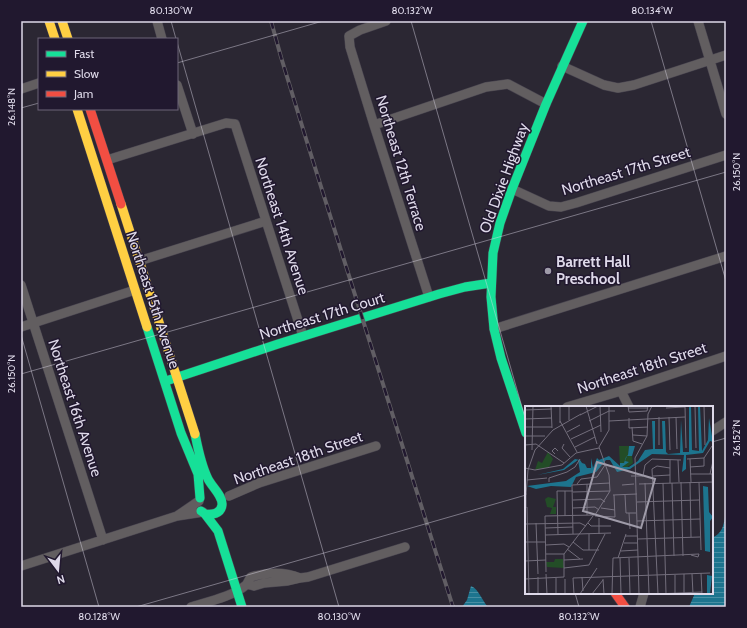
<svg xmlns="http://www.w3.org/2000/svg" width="747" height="628" font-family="Cabin,sans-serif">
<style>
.water{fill:url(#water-rules)}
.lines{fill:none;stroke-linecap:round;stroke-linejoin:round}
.street-casing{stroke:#48444f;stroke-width:10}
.fast-casing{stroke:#48444f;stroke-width:10}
.slow-casing{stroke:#48444f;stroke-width:10}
.jam-casing{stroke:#48444f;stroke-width:10}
.street{stroke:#625e60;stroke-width:9}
.fast{stroke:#16e098;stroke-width:9}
.slow{stroke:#ffcf43;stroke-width:9}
.jam{stroke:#f24e42;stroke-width:9}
.rail-casing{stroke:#615e64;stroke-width:4}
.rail{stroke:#21182f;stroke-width:2.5;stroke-dasharray:8;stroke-linecap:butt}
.ticks{fill:none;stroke:#ded9e9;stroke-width:1;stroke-opacity:0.45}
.poi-dot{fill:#9f9ba9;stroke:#21182f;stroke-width:1.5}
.labels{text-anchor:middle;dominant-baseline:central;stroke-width:3;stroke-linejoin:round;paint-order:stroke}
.street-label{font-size:15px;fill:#ded9e9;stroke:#21182f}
.poi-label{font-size:15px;font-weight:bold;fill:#ded9e9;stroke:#21182f;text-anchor:start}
.inset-road{fill:none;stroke:#736e7c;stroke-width:1}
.view{fill:#9f9ba9;fill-opacity:0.15;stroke:#9f9ba9;stroke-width:2}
.inset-edge{fill:none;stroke:#ded9e9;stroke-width:2}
.neatline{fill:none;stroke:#ded9e9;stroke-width:1.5}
.ticks-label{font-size:10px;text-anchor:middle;fill:#ded9e9}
</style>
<defs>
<pattern id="water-rules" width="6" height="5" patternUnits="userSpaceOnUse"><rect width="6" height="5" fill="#1d748e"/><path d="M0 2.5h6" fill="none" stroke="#488ea3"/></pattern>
</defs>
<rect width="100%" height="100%" fill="#2b2733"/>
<path class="water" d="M 726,513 L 726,607 L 689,607 L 695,593 L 712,593 L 712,538 C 724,532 723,525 726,513 Z
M 471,586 C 479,589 482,601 488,607 L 462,607 L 467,600 Z"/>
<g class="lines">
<defs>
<path id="street" d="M 157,21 L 162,39
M 386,21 L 360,30 L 349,36 L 350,47 L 374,125 L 429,297
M 698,21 L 726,114
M 562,66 L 604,85 L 618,88 L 634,85 L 726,55
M 177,85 L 193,134
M 21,89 L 39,83
M 374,125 L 486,87 L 508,84 L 546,104
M 107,160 L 226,123 L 235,124 L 303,336
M 512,189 L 549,206 L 561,207 L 576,203 L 726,155
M 139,261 L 266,221
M 21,285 L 103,540
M 21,327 L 135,290
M 494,329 L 726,256
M 621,391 L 629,407
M 567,407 L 621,391 L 726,356
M 712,431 L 726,422
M 229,496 L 259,483 L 376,446
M 199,501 L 177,516 L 203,512
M 21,566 L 177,516
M 247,584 L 254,586 L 264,583 L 287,581 L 300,578 L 308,577 L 405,547
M 191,607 C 207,602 234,596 246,585 C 248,583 249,579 251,577 C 268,572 283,571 300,578
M 640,607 L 644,593"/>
<path id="fast" d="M 147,327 L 181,433 L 198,474 L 200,498
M 169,380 L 278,344 L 439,294 L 465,287 L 491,283
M 526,433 L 501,358 L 494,329 L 491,297 L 493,253 L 500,223 L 512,189 L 546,104 L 583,21
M 195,434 C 198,449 201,465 208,479 C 212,487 223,496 222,505 C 221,514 212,515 205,514
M 201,511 L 205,514 L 218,531 L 242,607"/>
<path id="slow" d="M 49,21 L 55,39
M 62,21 L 68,39
M 77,109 L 147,327
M 121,204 L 195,434"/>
<path id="jam" d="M 90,109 L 121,204
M 615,593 L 625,607"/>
</defs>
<use href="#street" class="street-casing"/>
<use href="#fast" class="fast-casing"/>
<use href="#slow" class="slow-casing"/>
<use href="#jam" class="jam-casing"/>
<use href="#street" class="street"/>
<use href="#fast" class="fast"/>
<use href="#slow" class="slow"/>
<use href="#jam" class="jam"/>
<defs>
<path id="rail" d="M 271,21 L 281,57 L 307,142 L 453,607"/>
</defs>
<use href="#rail" class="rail-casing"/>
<use href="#rail" class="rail"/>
</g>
<path class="ticks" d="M 171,21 L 176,39M 411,21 L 526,421M 651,21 L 726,281M 177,42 L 339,607M 177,63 L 323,21M 21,108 L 39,103M 21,335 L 99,607M 21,374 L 726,172M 712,442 L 726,438M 575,593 L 579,607M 136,607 L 526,495"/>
<circle class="poi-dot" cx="548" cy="271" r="4"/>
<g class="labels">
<g class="street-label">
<text transform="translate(401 163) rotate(73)">Northeast 12th Terrace</text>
<text transform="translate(626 171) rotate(-17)">Northeast 17th Street</text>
<text transform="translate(504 178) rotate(-70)">Old Dixie Highway</text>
<text transform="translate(282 226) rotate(72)">Northeast 14th Avenue</text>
<text transform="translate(153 300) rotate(72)">Northeast 15th Avenue</text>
<text transform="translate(322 316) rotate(-17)">Northeast 17th Court</text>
<text transform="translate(642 368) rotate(-18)">Northeast 18th Street</text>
<text transform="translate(75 408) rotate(72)">Northeast 16th Avenue</text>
<text transform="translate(298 458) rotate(-19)">Northeast 18th Street</text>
</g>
<g class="poi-label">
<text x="556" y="262">Barrett Hall<tspan x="556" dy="17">Preschool</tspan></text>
</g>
</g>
<g transform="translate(525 406)">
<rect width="188" height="188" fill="#2b2733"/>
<path d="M 23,91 L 31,93 L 28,101 L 31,101 L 31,108 L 25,108 L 27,102 L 22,101 L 20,93 Z" fill="#234d27"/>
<path d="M 94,40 L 104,40 L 103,49 L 107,50 L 108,57 L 101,62 L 95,60 ZM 23,46 L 28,53 L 24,61 L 10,64 L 13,55 L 17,57 ZM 30,153 L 38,153 L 39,162 L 22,161 L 21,156 L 29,156 Z" fill="#234d27"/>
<path d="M 164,0 L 166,0 L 167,44 L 174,45 L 173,0 L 175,0 L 177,45 L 183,34 L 184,12 L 188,36 L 185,35 L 178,47 L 161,49 L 161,63 L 157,66 L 159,49 L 127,48 L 105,63 L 92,66 L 85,54 L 81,54 L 71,66 L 51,71 L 46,81 L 26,80 L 11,83 L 2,80 L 41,75 L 55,66 L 53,54 L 39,64 L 12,69 L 38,63 L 50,53 L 55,54 L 57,57 L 60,58 L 62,62 L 66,62 L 66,52 L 68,62 L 72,52 L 74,54 L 84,50 L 95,60 L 95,57 L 99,57 L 101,51 L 103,49 L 104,40 L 110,40 L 107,50 L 102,50 L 100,55 L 104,56 L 97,61 L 104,61 L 113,55 L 120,44 L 128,43 L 127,15 L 130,15 L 130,43 L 138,43 L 137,15 L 140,15 L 141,46 L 143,48 L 155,47 L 156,14 L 158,46 L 164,46 ZM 178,80 L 183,81 L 184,106 L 188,111 L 185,115 L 185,146 L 180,145 ZM 182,169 L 187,170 L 185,188 L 182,188 Z" fill="#1d748e"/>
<path class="inset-road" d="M 26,0 L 27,22M 35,0 L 35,17M 44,0 L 44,14M 61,0 L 72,38M 75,0 L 76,26M 103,0 L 104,6 L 122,5 L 123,0M 160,0 L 161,42M 170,0 L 171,42M 179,0 L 180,39M 103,2 L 123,2M 141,2 L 160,1M 0,4 L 27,3M 55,9 L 73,0M 134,11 L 134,39M 144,11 L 145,44M 151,11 L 152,43M 104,12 L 104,22 L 123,21M 0,13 L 27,12M 35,15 L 52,46M 64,15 L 84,5 L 90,5M 84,15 L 160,11M 0,21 L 27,21M 107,21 L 108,35 L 117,38M 42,26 L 55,19M 108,29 L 122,30M 0,30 L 20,30M 46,33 L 76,19M 39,38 L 37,42 L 45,51M 0,39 L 11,38 L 39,57M 50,41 L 70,31M 7,44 L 8,0M 30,48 L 27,45 L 30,42 L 33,45M 162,53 L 179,52 L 187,40M 165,53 L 166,76M 145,54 L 145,77M 153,54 L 154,76M 165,61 L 179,60 L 179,52M 0,62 L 10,64 L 37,59 L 51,47 L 74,42M 165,68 L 188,68M 185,68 L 188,55M 187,68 L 188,106M 106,70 L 118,70 L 120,59 L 127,53 L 156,54M 128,70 L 145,69M 2,74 L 22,72M 24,76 L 24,72 L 42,66 L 50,61 L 55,53M 156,76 L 158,150M 165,76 L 166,131M 174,76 L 176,144M 120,77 L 124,188M 138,77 L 141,188M 147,77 L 149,150M 52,78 L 56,73 L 72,71 L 80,59M 62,78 L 62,109M 114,78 L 188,76M 97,79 L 109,78M 40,85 L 40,110M 48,86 L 85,85M 1,87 L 1,102M 1,89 L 3,64 L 10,44 L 28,24 L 56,8M 88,89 L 112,88M 100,89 L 101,107 L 111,107M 48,94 L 76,93 L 80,96M 112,96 L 174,94M 2,101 L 4,188M 48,102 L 70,101 L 74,104M 76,102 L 90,104M 104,107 L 105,123M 70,109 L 85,85 L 84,69 L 74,41 L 84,24 L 84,0M 70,110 L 90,111 L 89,89M 74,112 L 74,128M 112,115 L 175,113M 11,117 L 13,168M 63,117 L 66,120 L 86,120M 0,118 L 55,117 L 61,120M 20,122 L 48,121M 48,128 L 47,79 L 85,77M 64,128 L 64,144M 20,129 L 86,127M 33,129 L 32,85 L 48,85M 100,130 L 113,130M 113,133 L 175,131M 0,136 L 20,136M 48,136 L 58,144 L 74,144M 99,137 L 112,137M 21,139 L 39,138 L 44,141M 42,143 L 55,153M 96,145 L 113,144M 21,148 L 39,148M 39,148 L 68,110M 113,151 L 110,52 L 122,30 L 123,8 L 127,0M 113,151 L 114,188M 93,152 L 101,128M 95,152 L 96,188M 104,152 L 105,188M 39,154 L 58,153M 0,155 L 21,154M 39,162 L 64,159 L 80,128M 21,166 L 20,110 L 69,109M 176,167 L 177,188M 21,168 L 22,188M 159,168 L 159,188M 167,168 L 168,188M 150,169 L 150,188M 13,171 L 13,188M 39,171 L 39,148M 57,171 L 58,185M 31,172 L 31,188M 48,172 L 185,167M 48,172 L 49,188M 0,173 L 39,171M 40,173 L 40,188M 78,173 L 79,188M 55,188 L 72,162M 67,188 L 78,174M 87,188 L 88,152 L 174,148 L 173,151 L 166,149M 130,188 L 177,186M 133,188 L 127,63 L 132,60 L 145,62"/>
<path class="view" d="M 72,56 L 130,73 L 116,122 L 58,105 Z"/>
<rect width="188" height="188" class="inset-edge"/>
</g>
<rect width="747" height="628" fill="none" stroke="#21182f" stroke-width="44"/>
<rect x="38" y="38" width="140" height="72" fill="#21182f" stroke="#6d6579"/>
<rect x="46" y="51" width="20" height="6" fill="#16e098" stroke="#6d6579"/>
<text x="74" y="58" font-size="12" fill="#ded9e9">Fast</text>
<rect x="46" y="71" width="20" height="6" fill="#ffcf43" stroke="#6d6579"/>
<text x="74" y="78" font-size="12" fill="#ded9e9">Slow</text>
<rect x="46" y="91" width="20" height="6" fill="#f24e42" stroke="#6d6579"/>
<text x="74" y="98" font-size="12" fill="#ded9e9">Jam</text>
<g transform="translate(58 570) rotate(164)" stroke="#21182f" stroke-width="3" paint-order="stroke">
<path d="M0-3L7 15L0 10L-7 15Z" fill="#ded9e9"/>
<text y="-6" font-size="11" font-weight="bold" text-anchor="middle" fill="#ded9e9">N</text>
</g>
<rect x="22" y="22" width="703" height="584" class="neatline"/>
<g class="ticks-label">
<text x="171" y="14">80.130°W</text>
<text x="412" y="14">80.132°W</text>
<text x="652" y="14">80.134°W</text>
<text transform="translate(11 107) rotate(-90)" y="4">26.148°N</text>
<text transform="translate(736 172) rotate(-90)" y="4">26.150°N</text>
<text transform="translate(11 374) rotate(-90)" y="4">26.150°N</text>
<text transform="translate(736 438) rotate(-90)" y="4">26.152°N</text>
<text x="99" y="620">80.128°W</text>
<text x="339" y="620">80.130°W</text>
<text x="579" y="620">80.132°W</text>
</g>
</svg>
